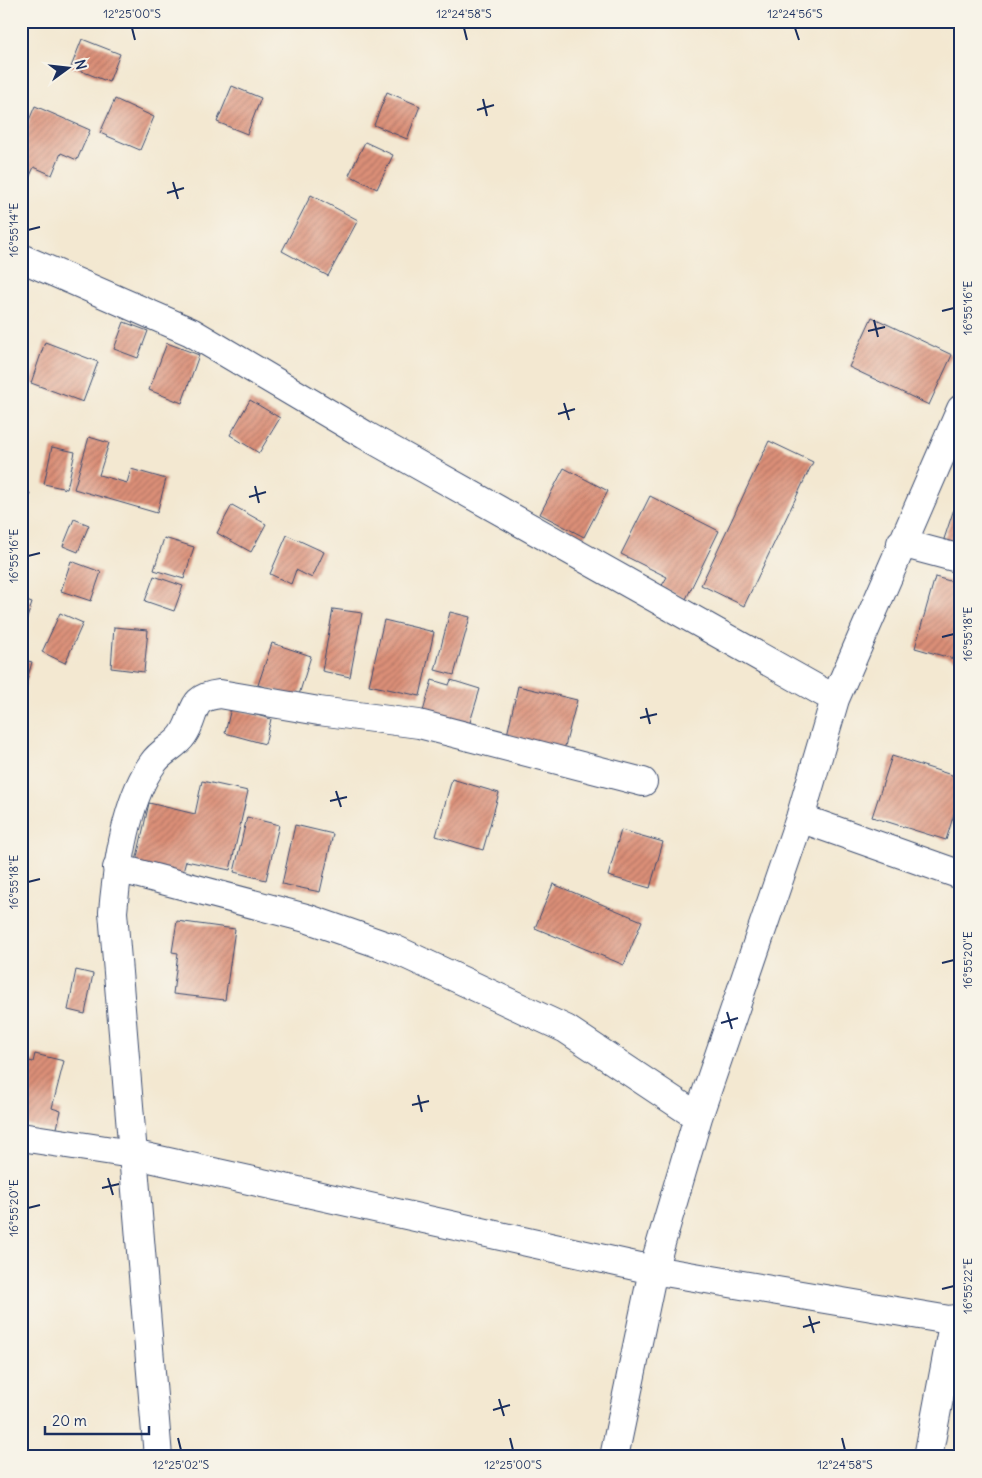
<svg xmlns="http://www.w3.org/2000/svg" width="982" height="1478" font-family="Delius,sans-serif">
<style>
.building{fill:url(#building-hatch)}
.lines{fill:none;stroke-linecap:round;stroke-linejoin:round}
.minor-casing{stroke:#3b4b6f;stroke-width:30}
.minor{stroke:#fff;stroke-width:28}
.ticks{fill:none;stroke:#1b2f5e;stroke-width:2}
.neatline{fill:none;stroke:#1b2f5e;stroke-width:2}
.ticks-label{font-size:12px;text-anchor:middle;fill:#1b2f5e}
</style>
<defs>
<pattern id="building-hatch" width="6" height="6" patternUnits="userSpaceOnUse" patternTransform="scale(1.25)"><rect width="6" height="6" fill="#db8f77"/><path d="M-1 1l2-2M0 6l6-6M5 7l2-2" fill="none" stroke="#b17565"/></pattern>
</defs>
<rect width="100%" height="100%" fill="#f7f3e8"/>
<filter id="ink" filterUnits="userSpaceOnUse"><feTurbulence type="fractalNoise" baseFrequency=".02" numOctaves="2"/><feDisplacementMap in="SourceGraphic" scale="10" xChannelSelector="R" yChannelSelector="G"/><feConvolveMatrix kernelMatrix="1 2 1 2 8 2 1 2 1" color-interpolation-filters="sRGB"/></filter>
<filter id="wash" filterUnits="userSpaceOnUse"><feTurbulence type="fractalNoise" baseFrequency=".0096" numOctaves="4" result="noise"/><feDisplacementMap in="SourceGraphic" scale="20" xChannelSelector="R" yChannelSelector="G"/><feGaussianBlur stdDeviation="1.12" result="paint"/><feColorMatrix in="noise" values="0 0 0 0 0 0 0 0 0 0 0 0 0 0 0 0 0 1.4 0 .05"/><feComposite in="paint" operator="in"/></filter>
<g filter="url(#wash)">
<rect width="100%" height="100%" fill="#f3e8d1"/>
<g id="blocks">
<path class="building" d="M 82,39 L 120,54 L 109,82 L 71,67 Z
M 232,86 L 261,98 L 247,134 L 217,122 Z
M 387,92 L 420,106 L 407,139 L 374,125 Z
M 115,99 L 154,117 L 140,150 L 100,133 Z
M 35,106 L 90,130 L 77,160 L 61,153 L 52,175 L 34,167 L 28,180 L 21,177 L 21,139 Z
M 365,142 L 393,155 L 377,189 L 349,175 Z
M 311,195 L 358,220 L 328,276 L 282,251 Z
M 872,317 L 952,355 L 929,405 L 849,367 Z
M 124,322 L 148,331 L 138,358 L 114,349 Z
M 45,342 L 98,362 L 83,402 L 31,383 Z
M 167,343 L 199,355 L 182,403 L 149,390 Z
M 250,400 L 280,418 L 259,453 L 230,435 Z
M 89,437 L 109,443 L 99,475 L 127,483 L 131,469 L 166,479 L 157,513 L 74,489 Z
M 769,441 L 813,462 L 744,606 L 701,585 Z
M 52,447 L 75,452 L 67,489 L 44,484 Z
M 564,468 L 608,491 L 584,537 L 540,514 Z
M 21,491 L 30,493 L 22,520 L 21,519 Z
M 960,491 L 961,491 L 961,548 L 943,542 Z
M 650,496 L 719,531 L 686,599 L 661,587 L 667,577 L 621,554 Z
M 232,505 L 266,524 L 251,552 L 217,533 Z
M 74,519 L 89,525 L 78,552 L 63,546 Z
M 287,535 L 324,552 L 312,578 L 296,570 L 291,584 L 270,574 Z
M 164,538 L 194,547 L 184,579 L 154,570 Z
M 71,561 L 101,572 L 91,601 L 61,591 Z
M 154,576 L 183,586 L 174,611 L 145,601 Z
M 935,577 L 961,584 L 961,661 L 915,648 Z
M 21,599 L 32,603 L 25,624 L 21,623 Z
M 333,609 L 362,613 L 350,677 L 322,671 Z
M 450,612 L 470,617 L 454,675 L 435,670 Z
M 60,613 L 83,623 L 65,663 L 42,652 Z
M 384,620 L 434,632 L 420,696 L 369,685 Z
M 114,627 L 148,630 L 144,672 L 111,668 Z
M 272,643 L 311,656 L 298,698 L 258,685 Z
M 21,659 L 32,662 L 22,697 L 21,697 Z
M 432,680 L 449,685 L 451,680 L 480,689 L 468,729 L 422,715 Z
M 518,686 L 577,700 L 564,750 L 507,735 Z
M 231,708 L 271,719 L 265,744 L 225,733 Z
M 892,756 L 961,778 L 961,791 L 946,840 L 872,817 Z
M 452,779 L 499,793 L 483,850 L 436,836 Z
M 202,781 L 248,791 L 230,870 L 186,861 L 182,876 L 135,866 L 149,803 L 195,814 Z
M 247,817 L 279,825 L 266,880 L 234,872 Z
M 295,825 L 333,834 L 320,892 L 282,884 Z
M 621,830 L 663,842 L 650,888 L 608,876 Z
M 553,884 L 642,921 L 624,965 L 535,928 Z
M 177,921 L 235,929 L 225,1000 L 173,994 L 178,953 L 172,952 Z
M 76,970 L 93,974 L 85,1014 L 68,1010 Z
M 35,1054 L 64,1061 L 52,1108 L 61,1111 L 56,1132 L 21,1123 L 21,1059 L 33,1062 Z"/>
</g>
</g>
<g filter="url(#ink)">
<use href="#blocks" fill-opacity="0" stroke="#3b4b6f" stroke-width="1"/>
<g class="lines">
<defs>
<path id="minor" d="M 21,258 L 191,332 L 365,435 L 835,699
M 901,543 L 961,559
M 800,818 L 961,875
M 117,868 L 306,918 L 392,948 L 566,1029 L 698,1117
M 21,1137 L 132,1154 L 653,1270 L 961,1322
M 158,1457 L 113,912 C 117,867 126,800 153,763 C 162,750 175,747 183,735 C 198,713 187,698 220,694 L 319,711 L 419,724 L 643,782
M 614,1457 L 653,1270 L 698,1117 L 800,818 L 835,699 L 961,409
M 928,1457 L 954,1319"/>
</defs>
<use href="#minor" class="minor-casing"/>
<use href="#minor" class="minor"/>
</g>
</g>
<path class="ticks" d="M 132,28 L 135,40M 464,28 L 467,40M 795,28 L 799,40M 483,99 L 487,116M 477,110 L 494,105M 173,182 L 178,199M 167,193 L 184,188M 28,230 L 40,227M 942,311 L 954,308M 874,320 L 878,337M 868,331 L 885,327M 564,403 L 569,420M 558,414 L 575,409M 255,486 L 259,503M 249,497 L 266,492M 28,556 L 40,553M 942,637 L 954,634M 646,708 L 650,724M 640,718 L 657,714M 336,791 L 341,807M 330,801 L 347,797M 28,882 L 40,879M 942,963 L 954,960M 727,1012 L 732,1029M 721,1023 L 738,1018M 418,1095 L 422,1112M 412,1105 L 429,1101M 108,1178 L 113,1195M 102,1188 L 119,1184M 28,1208 L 40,1205M 942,1289 L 954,1286M 809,1316 L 814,1333M 803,1327 L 820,1322M 499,1399 L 504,1416M 493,1410 L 510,1405M 178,1438 L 181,1450M 510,1438 L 513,1450M 842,1438 L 845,1450"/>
<rect width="982" height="1478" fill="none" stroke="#f7f3e8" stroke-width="55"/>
<g transform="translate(68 68) rotate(75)" stroke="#f7f3e8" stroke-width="4" paint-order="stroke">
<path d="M0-4L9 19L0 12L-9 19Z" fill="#1b2f5e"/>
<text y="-8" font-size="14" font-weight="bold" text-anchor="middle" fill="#1b2f5e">N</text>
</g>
<path d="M45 1426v8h104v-8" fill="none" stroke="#1b2f5e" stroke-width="2.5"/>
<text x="52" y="1426" font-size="15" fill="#1b2f5e" stroke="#f7f3e8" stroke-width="4" paint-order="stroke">20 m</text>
<rect x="28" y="28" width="926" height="1422" class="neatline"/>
<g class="ticks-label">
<text x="132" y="18">12°25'00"S</text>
<text x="464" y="18">12°24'58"S</text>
<text x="795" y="18">12°24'56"S</text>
<text transform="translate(14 230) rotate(-90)" y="4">16°55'14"E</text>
<text transform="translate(968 308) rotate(-90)" y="4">16°55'16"E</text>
<text transform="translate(14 556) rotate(-90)" y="4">16°55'16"E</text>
<text transform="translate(968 634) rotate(-90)" y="4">16°55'18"E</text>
<text transform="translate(14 882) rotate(-90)" y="4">16°55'18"E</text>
<text transform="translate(968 960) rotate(-90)" y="4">16°55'20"E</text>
<text transform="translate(14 1208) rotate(-90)" y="4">16°55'20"E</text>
<text transform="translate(968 1286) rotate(-90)" y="4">16°55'22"E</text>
<text x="181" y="1469">12°25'02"S</text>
<text x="513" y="1469">12°25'00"S</text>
<text x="845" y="1469">12°24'58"S</text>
</g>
</svg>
